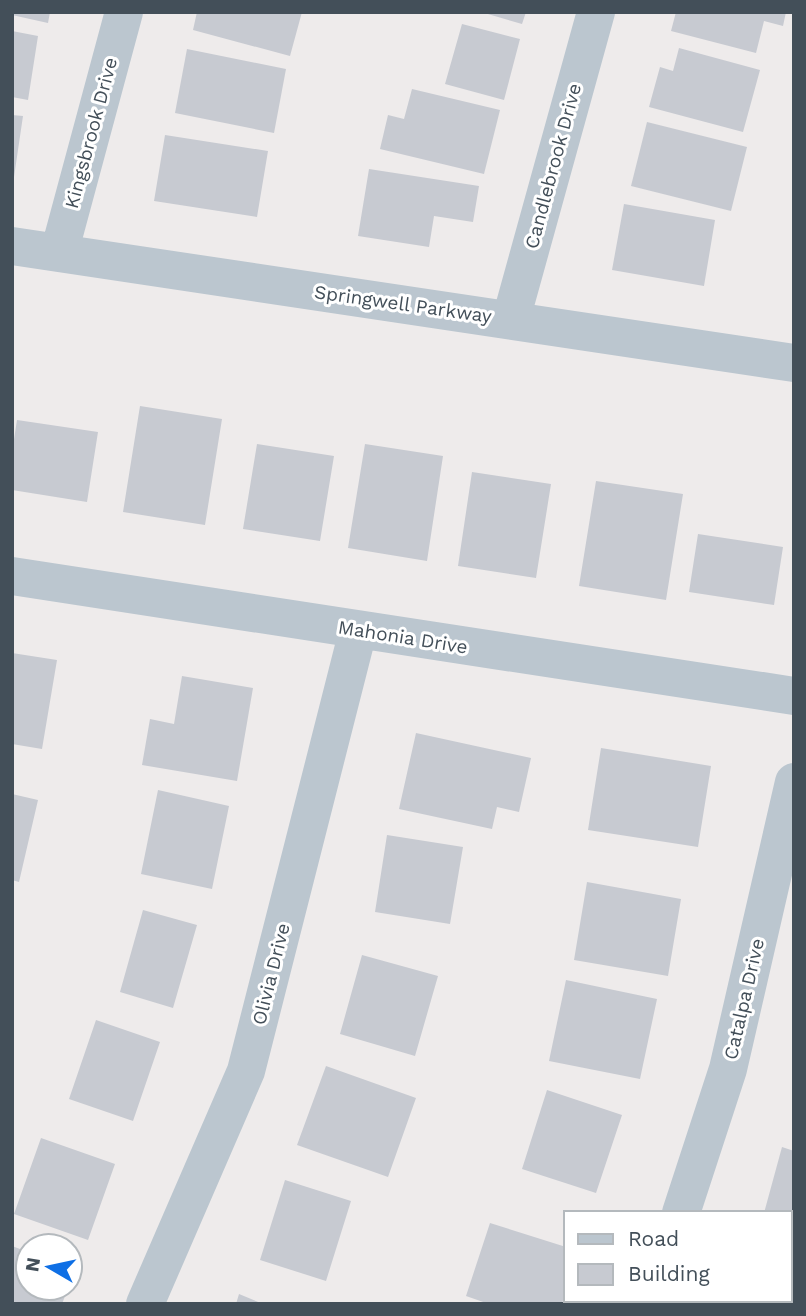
<svg xmlns="http://www.w3.org/2000/svg" width="806" height="1316" font-family="'Work Sans',sans-serif">
<style>
.building{fill:#c7cad1}
.lines{fill:none;stroke-linecap:round;stroke-linejoin:round}
.minor{stroke:#bbc6cf;stroke-width:38}
.labels{text-anchor:middle;dominant-baseline:central;stroke-width:6;stroke-linejoin:round;paint-order:stroke}
.street-label{font-size:19px;fill:#434f59;stroke:#fff}
</style>
<rect width="100%" height="100%" fill="#eeebeb"/>
<path class="building" d="M 12,12 L 50,12 L 48,23 L 12,15 Z
M 197,12 L 302,12 L 290,56 L 193,30 Z
M 481,12 L 526,12 L 522,24 Z
M 676,12 L 786,12 L 783,26 L 764,21 L 756,53 L 671,31 Z
M 462,24 L 520,39 L 504,100 L 445,84 Z
M 12,31 L 38,36 L 28,100 L 12,97 Z
M 679,48 L 760,70 L 743,132 L 649,107 L 660,67 L 673,71 Z
M 187,49 L 286,69 L 274,133 L 175,113 Z
M 412,89 L 500,110 L 484,174 L 380,149 L 388,115 L 404,119 Z
M 12,115 L 23,116 L 14,177 L 12,177 Z
M 647,122 L 747,147 L 731,211 L 631,186 Z
M 165,135 L 268,151 L 257,217 L 154,201 Z
M 369,169 L 479,186 L 473,222 L 434,216 L 429,247 L 358,236 Z
M 624,204 L 715,220 L 704,286 L 612,270 Z
M 140,406 L 222,419 L 205,525 L 123,512 Z
M 17,420 L 98,432 L 87,502 L 12,490 L 12,452 Z
M 257,444 L 334,456 L 320,541 L 243,529 Z
M 365,444 L 443,456 L 427,561 L 348,548 Z
M 472,472 L 551,484 L 536,578 L 458,566 Z
M 596,481 L 683,494 L 666,600 L 579,586 Z
M 698,534 L 783,547 L 774,605 L 689,592 Z
M 12,653 L 57,660 L 42,749 L 12,744 Z
M 182,676 L 253,688 L 237,781 L 142,765 L 150,719 L 174,724 Z
M 416,733 L 531,758 L 519,812 L 497,807 L 492,829 L 399,809 Z
M 601,748 L 711,766 L 698,847 L 588,830 Z
M 158,790 L 229,806 L 212,889 L 141,874 Z
M 12,794 L 38,800 L 19,882 L 12,880 Z
M 387,835 L 463,847 L 450,924 L 375,912 Z
M 587,882 L 681,899 L 668,976 L 574,960 Z
M 143,910 L 197,925 L 173,1008 L 120,992 Z
M 362,955 L 438,976 L 415,1056 L 340,1034 Z
M 566,980 L 657,999 L 640,1079 L 549,1061 Z
M 96,1020 L 160,1042 L 133,1121 L 69,1099 Z
M 326,1066 L 416,1098 L 388,1177 L 297,1145 Z
M 547,1090 L 622,1115 L 596,1193 L 522,1169 Z
M 41,1138 L 115,1164 L 88,1240 L 14,1214 Z
M 782,1147 L 794,1151 L 794,1239 L 790,1238 L 790,1213 L 764,1213 Z
M 285,1180 L 351,1201 L 326,1281 L 260,1260 Z
M 490,1223 L 566,1247 L 566,1289 L 562,1304 L 489,1304 L 466,1296 Z
M 12,1246 L 28,1252 L 28,1288 L 68,1288 L 62,1304 L 12,1304 Z
M 790,1279 L 794,1280 L 794,1304 L 730,1304 L 731,1300 L 790,1300 Z
M 239,1294 L 263,1304 L 236,1304 Z"/>
<g class="lines">
<path class="minor" d="M 12,246 L 794,363
M 59,253 L 124,12
M 511,319 L 596,12
M 12,576 L 794,696
M 681,1213 L 728,1069 L 794,782
M 145,1304 L 246,1071 L 358,631
M 651,1304 L 652,1300"/>
</g>
<g class="labels">
<g class="street-label">
<text transform="translate(91 133) rotate(-75)">Kingsbrook Drive</text>
<text transform="translate(553 166) rotate(-75)">Candlebrook Drive</text>
<text transform="translate(403 304) rotate(8)">Springwell Parkway</text>
<text transform="translate(403 637) rotate(9)">Mahonia Drive</text>
<text transform="translate(271 974) rotate(-76)">Olivia Drive</text>
<text transform="translate(744 999) rotate(-77)">Catalpa Drive</text>
</g>
</g>
<rect width="806" height="1316" fill="none" stroke="#434f59" stroke-width="28"/>
<rect x="564" y="1211" width="228" height="91" fill="#ffffff" stroke="#b4b9bd" stroke-width="2"/>
<rect x="578" y="1234" width="35" height="10" fill="#bbc6cf" stroke="#b4b9bd" stroke-width="2"/>
<text x="628" y="1246" font-size="21" fill="#434f59">Road</text>
<rect x="578" y="1264" width="35" height="21" fill="#c7cad1" stroke="#b4b9bd" stroke-width="2"/>
<text x="628" y="1281" font-size="21" fill="#434f59">Building</text>
<g transform="translate(49 1267) rotate(279)"><circle r="33" fill="#ffffff" stroke="#b4b9bd" stroke-width="2"/>
<path d="M0-5L12 26L0 18L-12 26Z" fill="#0e6fe5"/>
<text y="-10" font-size="19" font-weight="bold" text-anchor="middle" fill="#434f59">N</text>
</g>
</svg>
